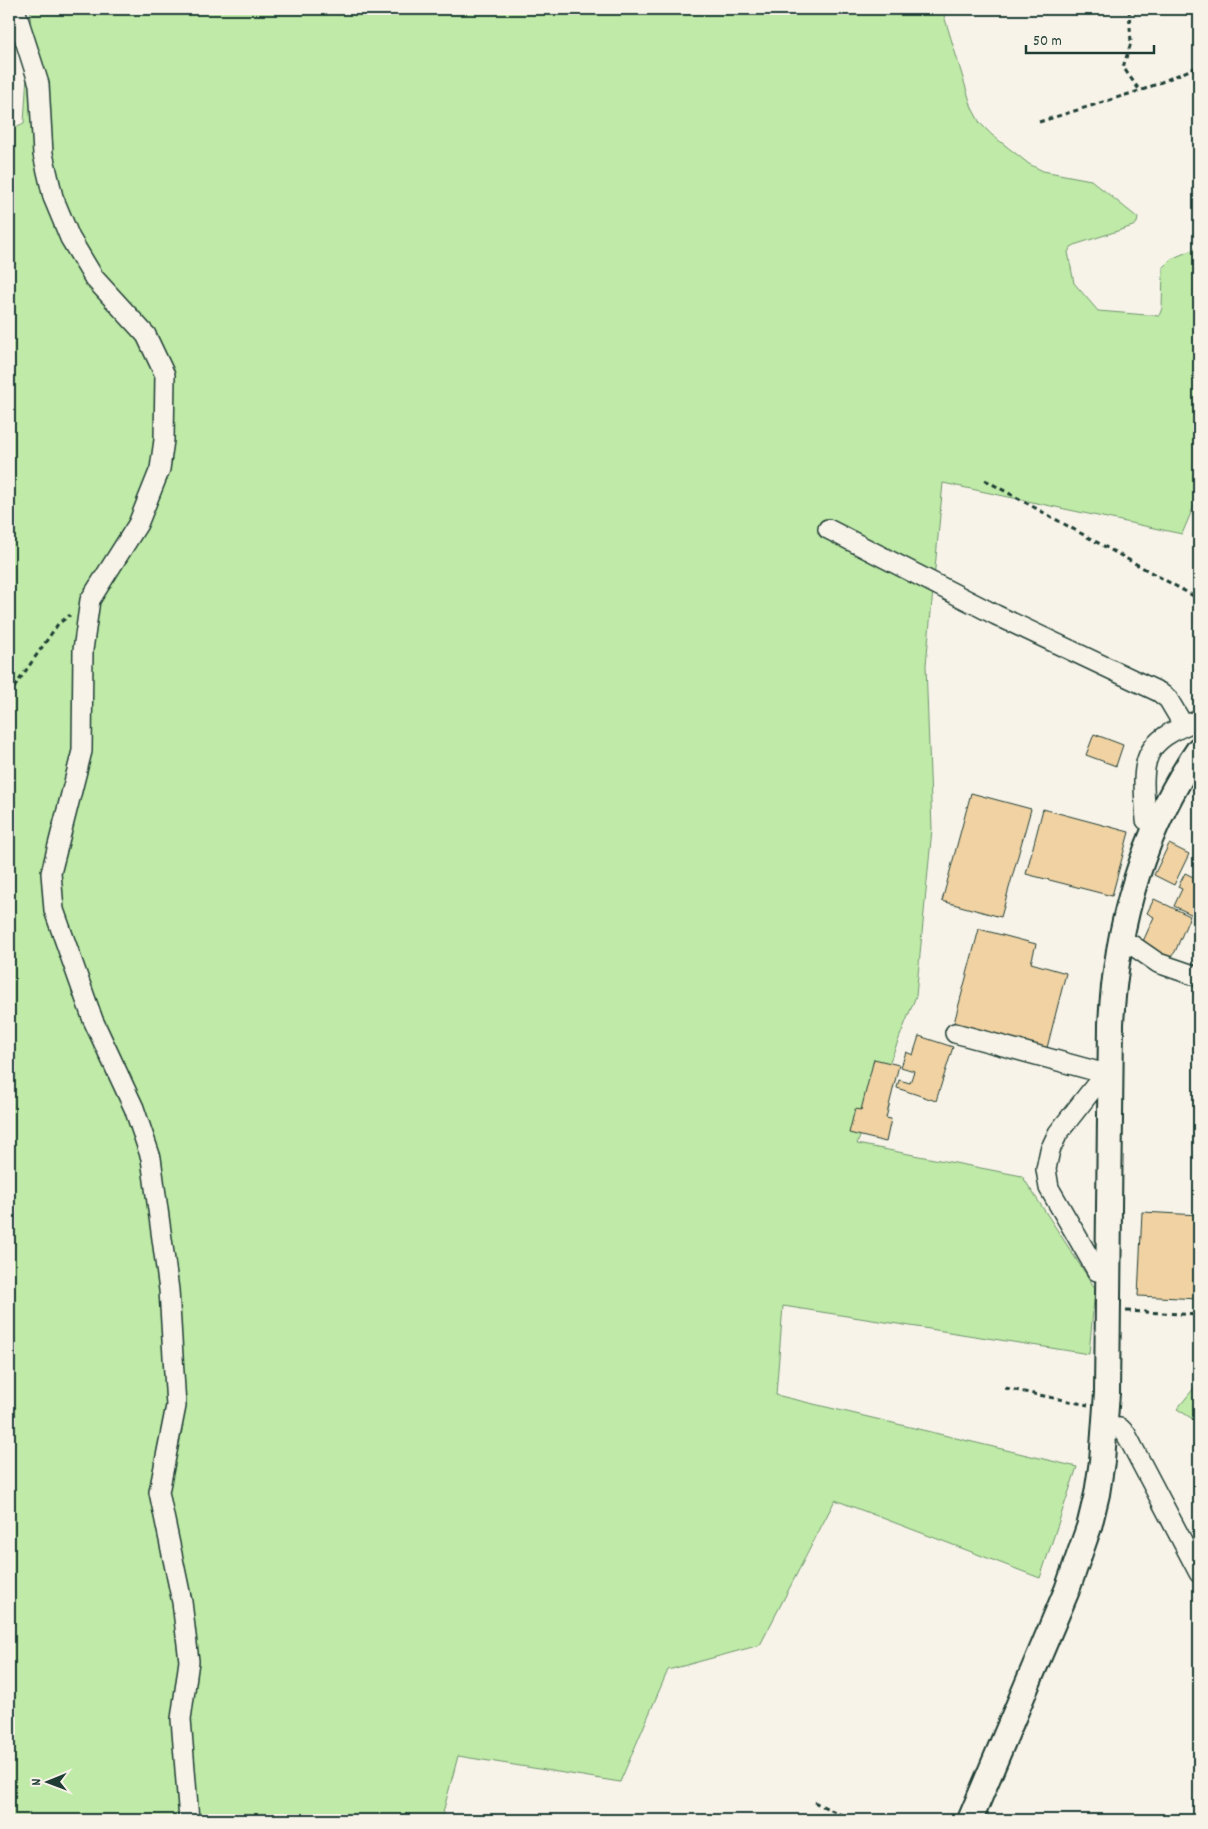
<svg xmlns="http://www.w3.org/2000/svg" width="1208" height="1829" font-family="Dekko,sans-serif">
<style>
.green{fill:#bfeaa7;stroke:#6f946e}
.building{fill:#f0d2a3;stroke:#1f3d34}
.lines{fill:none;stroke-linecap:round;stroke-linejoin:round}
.minor-casing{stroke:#1f3d34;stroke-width:22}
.tertiary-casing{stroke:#1f3d34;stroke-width:28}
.path{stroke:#1f3d34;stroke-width:3;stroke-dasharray:5 4;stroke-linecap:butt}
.minor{stroke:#f7f3e8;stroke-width:19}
.tertiary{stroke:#f7f3e8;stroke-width:24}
</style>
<rect width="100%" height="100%" fill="#f7f3e8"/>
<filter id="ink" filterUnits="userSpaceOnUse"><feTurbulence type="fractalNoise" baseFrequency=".02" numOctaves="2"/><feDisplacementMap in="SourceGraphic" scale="10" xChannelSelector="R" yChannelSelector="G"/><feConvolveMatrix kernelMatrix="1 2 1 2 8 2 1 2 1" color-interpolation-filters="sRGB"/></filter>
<g filter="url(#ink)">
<path class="green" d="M 31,9 L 942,9 L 972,108 L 980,123 L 992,135 L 1029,164 L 1043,171 L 1091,180 L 1138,218 L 1137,223 L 1133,226 L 1077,244 L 1071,247 L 1068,252 L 1074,283 L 1098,311 L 1159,316 L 1162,308 L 1163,267 L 1171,259 L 1199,247 L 1199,494 L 1182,534 L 943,483 L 926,665 L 932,829 L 916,996 L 857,1144 L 1022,1176 L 1095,1288 L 1089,1354 L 783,1306 L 776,1395 L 1077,1467 L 1040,1578 L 835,1500 L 760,1645 L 668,1670 L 620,1782 L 458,1756 L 441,1820 L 9,1820 L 9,130 L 24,123 Z
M 1199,1382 L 1199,1423 L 1177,1409 Z"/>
<path class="building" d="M 1094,734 L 1123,745 L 1116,766 L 1086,755 Z
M 971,793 L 1031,809 L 1001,917 L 942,901 Z
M 1043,809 L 1129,832 L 1112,896 L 1026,874 Z
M 1169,844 L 1189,854 L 1174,885 L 1154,875 Z
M 1185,873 L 1199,880 L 1199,918 L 1174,906 L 1182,889 L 1178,887 Z
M 1154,899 L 1190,916 L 1175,952 L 1168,960 L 1140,948 L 1154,917 L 1147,913 Z
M 979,929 L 1036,944 L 1031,963 L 1066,973 L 1047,1048 L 954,1023 Z
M 919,1036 L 953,1047 L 936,1101 L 897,1088 L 899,1080 L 910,1083 L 914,1071 L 901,1067 L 906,1052 L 913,1055 Z
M 874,1059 L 899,1065 L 886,1118 L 891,1119 L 886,1142 L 849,1133 L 855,1109 L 861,1110 Z
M 1142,1212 L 1199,1215 L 1199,1299 L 1138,1296 Z"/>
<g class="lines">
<defs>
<path id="minor" d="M 15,9 L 39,84 L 43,154 L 53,197 L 70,238 L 94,278 L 146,335 L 165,375 L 164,440 L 160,469 L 138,524 L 90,600 L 83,650 L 82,751 L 51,873 L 54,910 L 93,1020 L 134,1108 L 151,1158 L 156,1195 L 169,1290 L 176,1406 L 159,1492 L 182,1602 L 189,1661 L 181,1719 L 189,1820
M 828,529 L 996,615 L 1159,692 L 1168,699 L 1184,726
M 1156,825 L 1146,820 C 1142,762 1138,742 1199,720
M 1120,943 L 1132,945 L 1158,963 L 1199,977
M 955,1033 L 1099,1072 L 1111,1072
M 1099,1072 L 1099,1081 L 1058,1133 L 1050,1150 L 1046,1169 L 1049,1188 L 1097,1271 L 1108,1271
M 1106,1427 L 1120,1428 L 1126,1434 L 1199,1573"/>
<path id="tertiary" d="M 970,1820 L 1067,1590 L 1089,1527 L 1097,1494 L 1102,1461 L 1107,1393 L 1111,1024 C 1116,926 1143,830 1199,749"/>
</defs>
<use href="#minor" class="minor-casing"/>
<use href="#tertiary" class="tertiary-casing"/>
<path class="path" d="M 1129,9 L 1131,43 L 1123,67 L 1140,91
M 1039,122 L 1145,89 L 1199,66
M 985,480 L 1199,599
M 9,695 L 58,624 L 70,615
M 1126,1311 L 1199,1315
M 1005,1388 L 1088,1405
M 814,1802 L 852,1820"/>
<use href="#minor" class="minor"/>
<use href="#tertiary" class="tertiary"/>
</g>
</g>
<rect width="1208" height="1829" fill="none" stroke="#f7f3e8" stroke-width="30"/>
<rect x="15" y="15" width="1178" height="1799" fill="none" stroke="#1f3d34" stroke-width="2" filter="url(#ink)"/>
<g transform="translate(48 1782) rotate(269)" stroke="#f7f3e8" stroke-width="4" paint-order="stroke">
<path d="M0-4L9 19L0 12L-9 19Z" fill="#1f3d34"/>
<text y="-8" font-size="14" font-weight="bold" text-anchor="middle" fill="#1f3d34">N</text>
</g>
<path d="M1026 45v8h128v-8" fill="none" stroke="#1f3d34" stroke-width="2.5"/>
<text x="1033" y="45" font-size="15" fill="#1f3d34" stroke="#f7f3e8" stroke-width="4" paint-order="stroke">50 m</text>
</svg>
